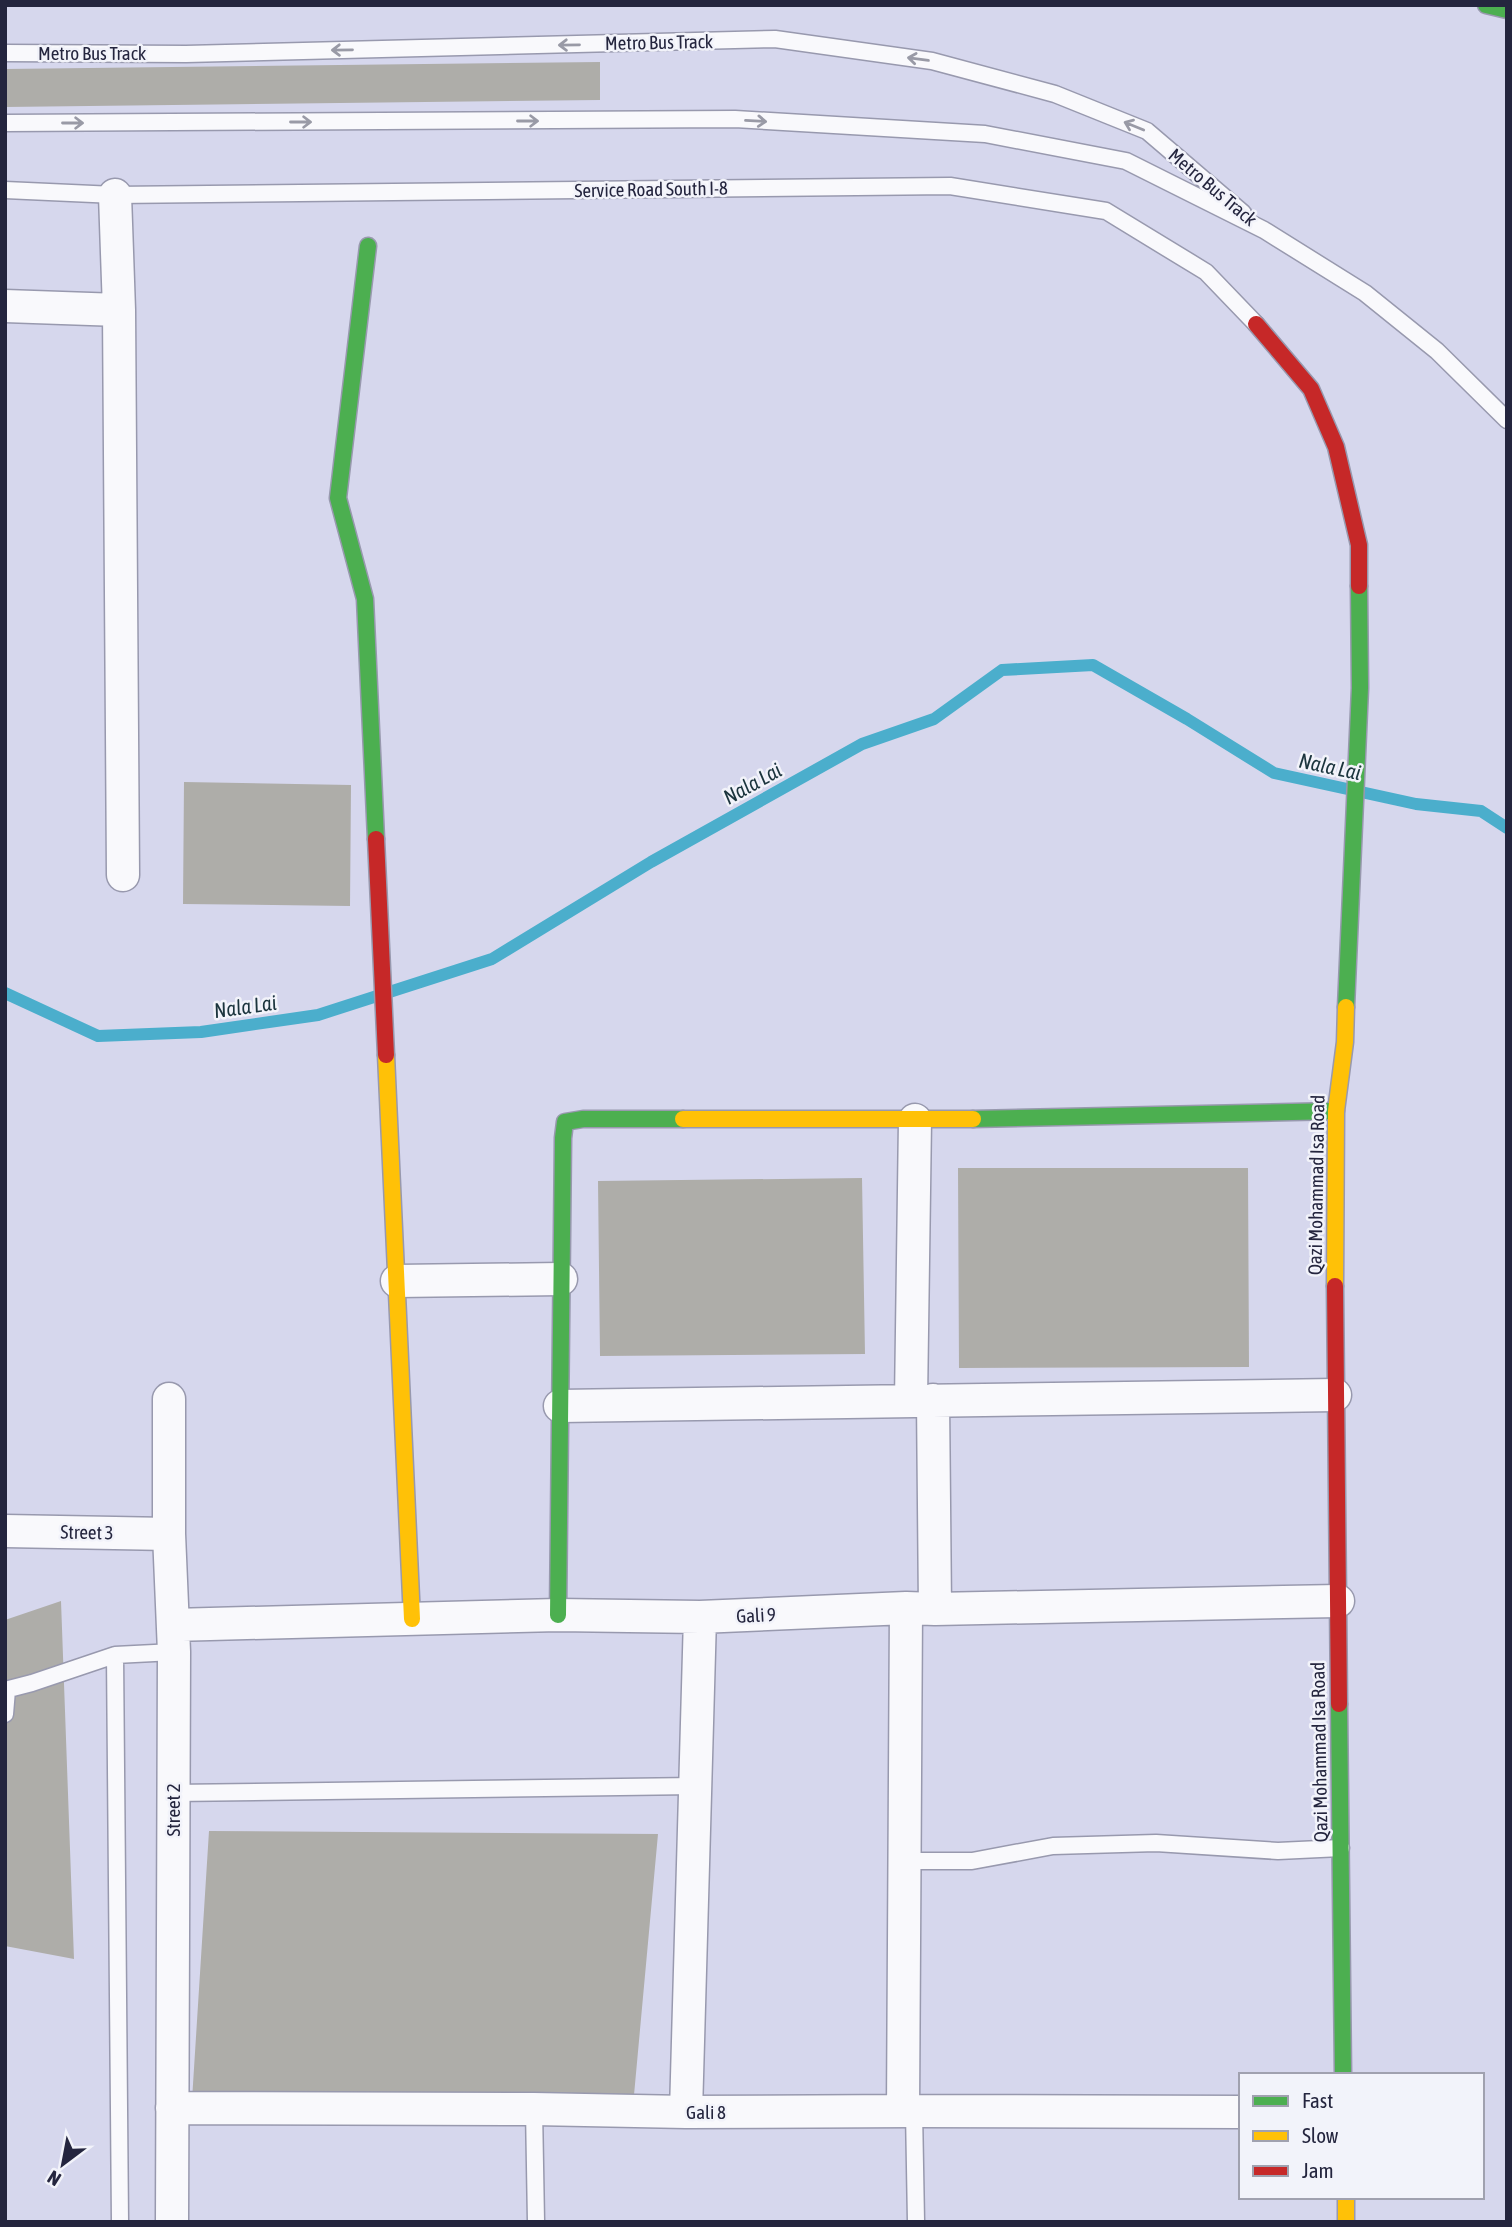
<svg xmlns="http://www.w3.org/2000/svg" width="1512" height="2227" font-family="'Asap Condensed',sans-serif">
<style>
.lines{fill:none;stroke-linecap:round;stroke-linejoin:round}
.stream{stroke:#4baecc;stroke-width:12}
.building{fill:#aeada9}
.lane-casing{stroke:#9899ae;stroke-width:19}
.street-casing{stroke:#9899ae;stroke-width:35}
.fast-casing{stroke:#9899ae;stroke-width:19}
.slow-casing{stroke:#9899ae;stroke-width:19}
.jam-casing{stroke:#9899ae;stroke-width:19}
.lane{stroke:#f9f9fc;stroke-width:16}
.street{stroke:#f9f9fc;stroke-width:32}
.fast{stroke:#4caf50;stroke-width:16}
.slow{stroke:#ffc107;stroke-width:16}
.jam{stroke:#c62828;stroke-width:16}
.oneway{stroke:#999aa6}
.labels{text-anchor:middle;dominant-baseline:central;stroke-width:5;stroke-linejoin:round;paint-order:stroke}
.street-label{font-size:19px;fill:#24253e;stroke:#f2f3fa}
.water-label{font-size:21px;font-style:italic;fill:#1b343d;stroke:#f2f3fa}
</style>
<rect width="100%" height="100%" fill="#d6d7ed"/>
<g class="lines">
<path class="stream" d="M 5,993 L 98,1036 L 201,1032 L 318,1015 L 492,959 L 651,862 L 862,744 L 934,719 L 1002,670 L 1093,665 L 1187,719 L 1274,773 L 1416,804 L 1481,811 L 1507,828"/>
</g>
<path class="building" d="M 600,62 L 600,100 L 5,107 L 5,69 Z
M 184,782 L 351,785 L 350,906 L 183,904 Z
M 958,1168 L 1248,1168 L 1249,1367 L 959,1368 Z
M 862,1178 L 865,1354 L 600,1356 L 598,1181 Z
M 61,1601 L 74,1959 L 5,1946 L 5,1620 Z
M 209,1831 L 658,1834 L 634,2095 L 192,2100 Z"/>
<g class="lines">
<defs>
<path id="lane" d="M 5,53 L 186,54 L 775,39 L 932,61 L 1055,94 L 1147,131 L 1243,213
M 5,123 L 735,119 L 985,134 L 1126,161 L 1264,230 L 1365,293 L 1437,351 L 1507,420
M 5,190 L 115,195 L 950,186 L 1106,211 L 1206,272 L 1256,324
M 5,1690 L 32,1683 L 115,1655
M 5,1714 L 7,1690
M 173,1793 L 695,1786
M 904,1861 L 972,1861 L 1053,1846 L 1156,1843 L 1278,1851 L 1341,1848
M 534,2109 L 536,2222
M 914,2111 L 916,2222
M 120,2222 L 115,1655 L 174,1652"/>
<path id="street" d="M 115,195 L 119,310 L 123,875
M 5,306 L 119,310
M 397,1281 L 561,1279
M 169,1399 L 169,1534 L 174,1652 L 172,2222
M 933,1400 L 935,1609
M 911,1401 L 915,1120
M 560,1406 L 1335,1395
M 5,1531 L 169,1534
M 173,1625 L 558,1615 L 700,1617 L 906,1608 L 935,1609 L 1338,1601
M 172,2108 L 534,2109 L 686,2112 L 914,2111 L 1241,2112
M 903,2111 L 906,1608
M 686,2112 L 700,1617"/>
<path id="fast" d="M 1486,5 L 1507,10
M 368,246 L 338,498 L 365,599 L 376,839
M 1346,1007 L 1360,688 L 1359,586
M 973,1119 L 1336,1111
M 558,1615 L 563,1138 L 565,1122 L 583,1119 L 683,1119
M 1339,1704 L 1343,2075"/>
<path id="slow" d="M 386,1055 L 412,1619
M 683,1119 L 973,1119
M 1335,1286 L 1336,1111 L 1345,1042 L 1346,1007
M 1346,2197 L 1346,2222"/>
<path id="jam" d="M 1256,324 L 1311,389 L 1336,447 L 1359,545 L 1359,586
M 376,839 L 386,1055
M 1335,1286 L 1339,1704"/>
</defs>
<use href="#lane" class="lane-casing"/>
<use href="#street" class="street-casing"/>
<use href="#fast" class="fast-casing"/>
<use href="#slow" class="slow-casing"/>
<use href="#jam" class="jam-casing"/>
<use href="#lane" class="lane"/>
<use href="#street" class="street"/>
<use href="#fast" class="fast"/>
<use href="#slow" class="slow"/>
<use href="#jam" class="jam"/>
</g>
<defs><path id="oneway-shaft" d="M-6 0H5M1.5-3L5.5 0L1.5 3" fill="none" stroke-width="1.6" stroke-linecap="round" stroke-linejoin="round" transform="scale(1.75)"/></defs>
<g class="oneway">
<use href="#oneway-shaft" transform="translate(569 45) rotate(179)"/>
<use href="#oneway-shaft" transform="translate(342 50) rotate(179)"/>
<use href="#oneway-shaft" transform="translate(918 59) rotate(-172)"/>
<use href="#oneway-shaft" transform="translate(528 121)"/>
<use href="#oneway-shaft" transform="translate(756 121) rotate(3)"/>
<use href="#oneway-shaft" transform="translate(301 122)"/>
<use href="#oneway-shaft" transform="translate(73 123)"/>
<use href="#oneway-shaft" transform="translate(1134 126) rotate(-158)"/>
</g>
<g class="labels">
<g class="street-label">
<text transform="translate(659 42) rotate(-1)">Metro Bus Track</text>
<text x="92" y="53">Metro Bus Track</text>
<text transform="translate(1213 187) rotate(40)">Metro Bus Track</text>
<text transform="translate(651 189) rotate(-1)">Service Road South I-8</text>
<text transform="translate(1316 1185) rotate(-89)">Qazi Mohammad Isa Road</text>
<text transform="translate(87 1532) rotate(1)">Street 3</text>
<text transform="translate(756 1615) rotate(-3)">Gali 9</text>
<text transform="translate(1319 1752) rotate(-91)">Qazi Mohammad Isa Road</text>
<text transform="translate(173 1810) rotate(-90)">Street 2</text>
<text x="706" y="2112">Gali 8</text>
</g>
<g class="water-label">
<text transform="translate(1330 766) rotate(12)">Nala Lai</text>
<text transform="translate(752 783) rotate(-29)">Nala Lai</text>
<text transform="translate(245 1006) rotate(-8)">Nala Lai</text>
</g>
</g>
<rect width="1512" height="2227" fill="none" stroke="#24253e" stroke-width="14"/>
<rect x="1239" y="2073" width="245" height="126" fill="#f2f3fa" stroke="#a0a1af" stroke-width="2"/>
<rect x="1253" y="2096" width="35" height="10" fill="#4caf50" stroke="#a0a1af" stroke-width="2"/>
<text x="1302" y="2108" font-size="21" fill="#24253e">Fast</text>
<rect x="1253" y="2131" width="35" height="10" fill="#ffc107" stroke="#a0a1af" stroke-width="2"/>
<text x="1302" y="2143" font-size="21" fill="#24253e">Slow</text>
<rect x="1253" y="2166" width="35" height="10" fill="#c62828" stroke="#a0a1af" stroke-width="2"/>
<text x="1302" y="2178" font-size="21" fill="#24253e">Jam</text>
<g transform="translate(63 2164) rotate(212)" stroke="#f2f3fa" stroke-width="5" paint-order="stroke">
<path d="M0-5L12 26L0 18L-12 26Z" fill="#24253e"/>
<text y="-10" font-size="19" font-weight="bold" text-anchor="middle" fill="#24253e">N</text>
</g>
</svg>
